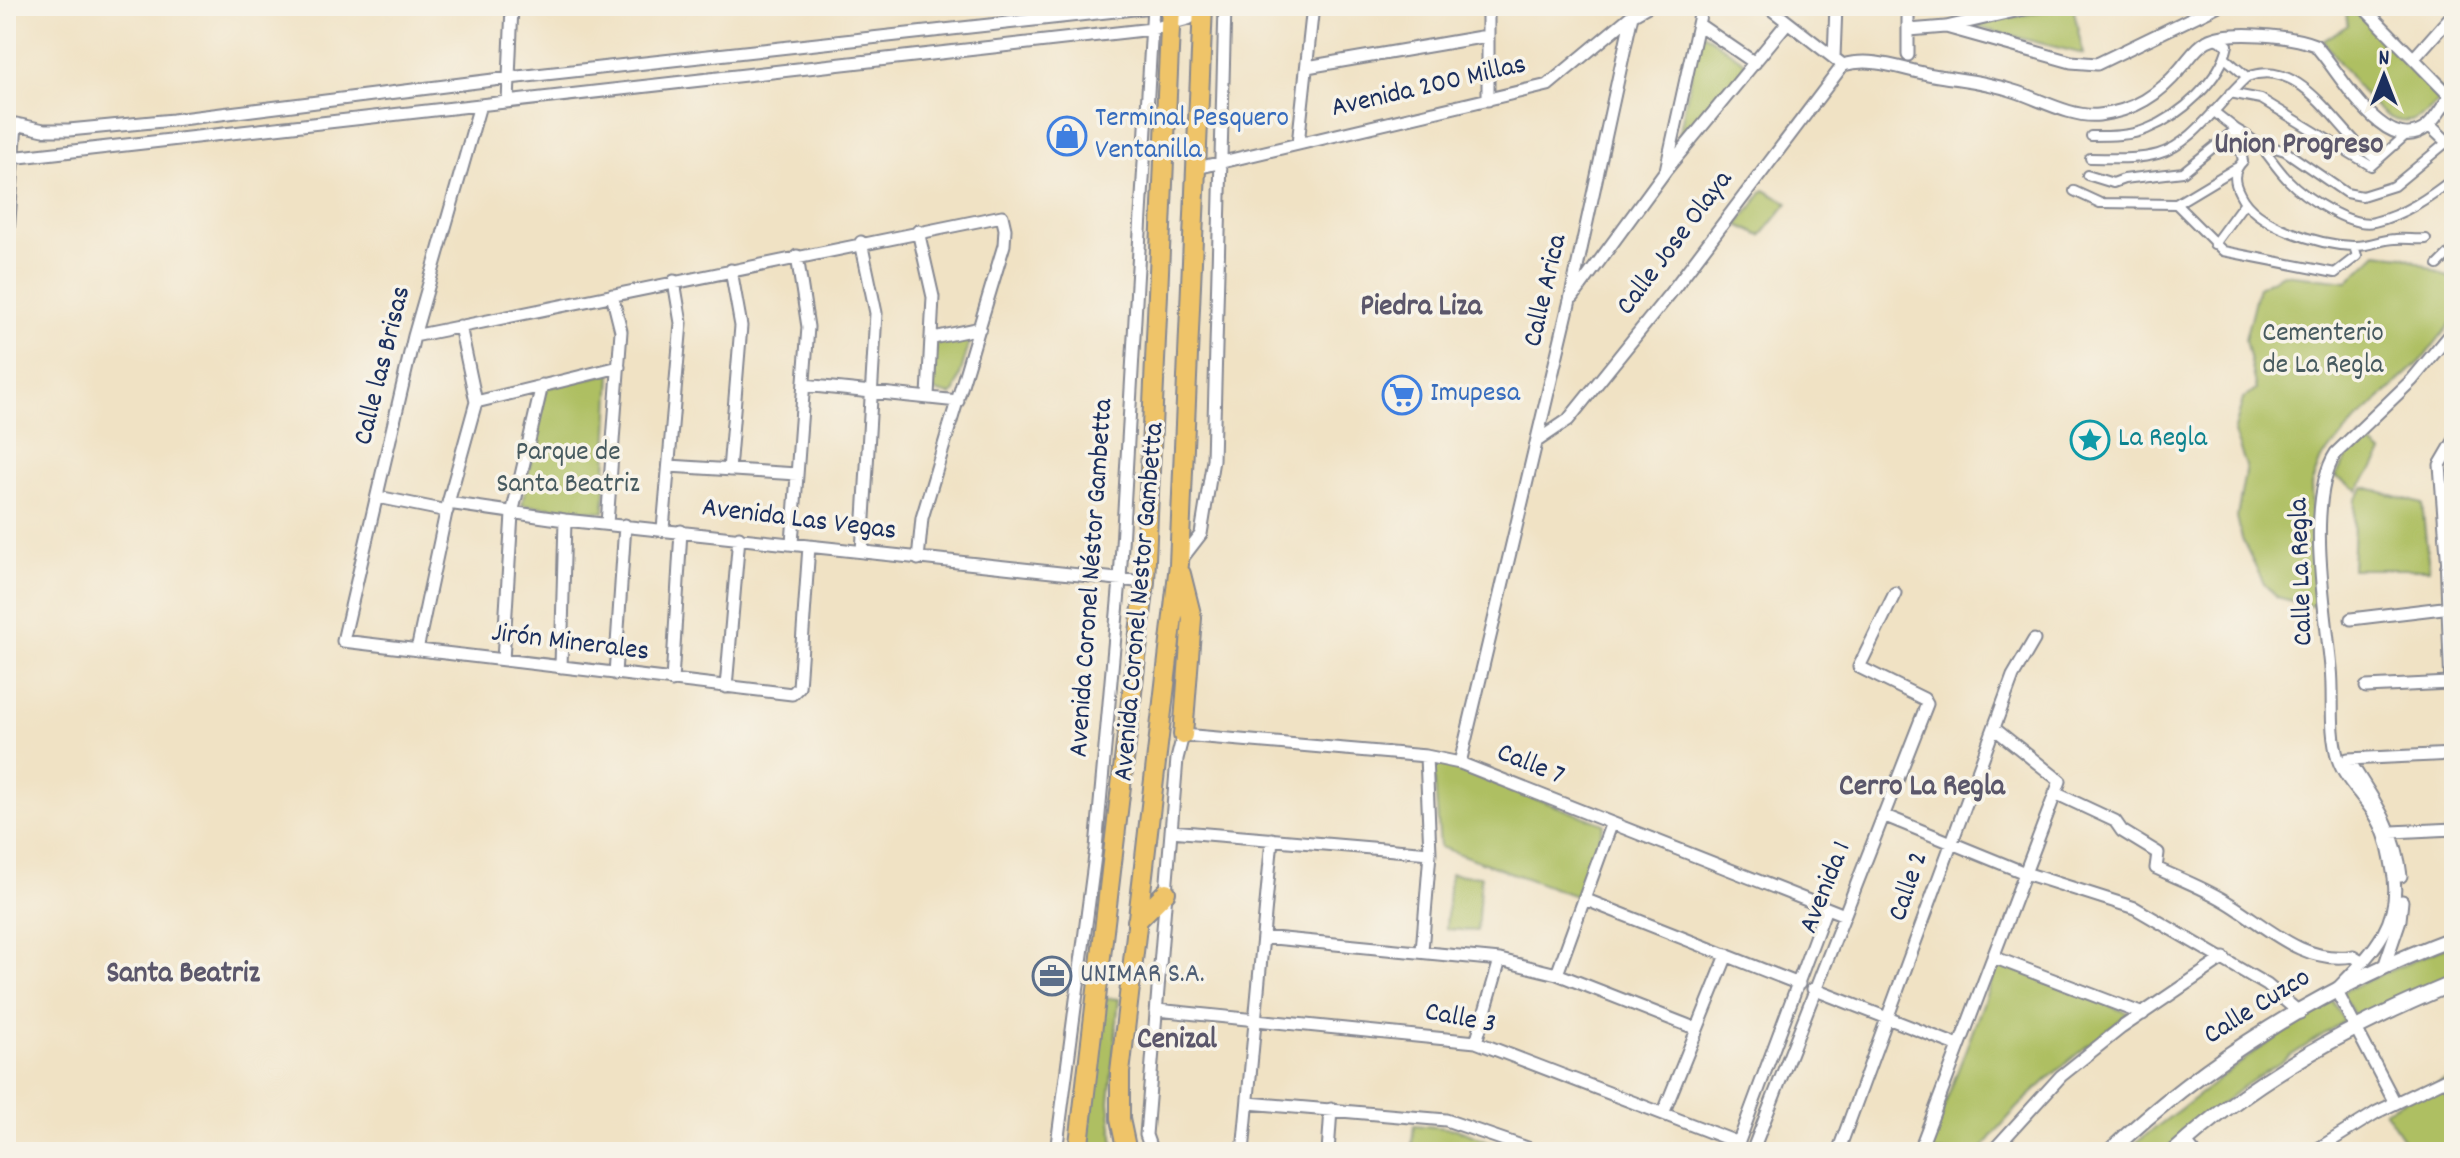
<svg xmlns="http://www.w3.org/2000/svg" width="2460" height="1158" font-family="Dekko,sans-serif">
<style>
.green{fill:#aebf62;stroke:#647760;stroke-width:2}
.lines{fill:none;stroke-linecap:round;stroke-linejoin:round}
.pedestrian-casing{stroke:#868891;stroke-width:12}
.minor-casing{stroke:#868891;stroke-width:15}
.tertiary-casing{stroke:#868891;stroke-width:18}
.trunk-casing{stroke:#868891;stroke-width:22}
.pedestrian{stroke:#fff;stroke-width:8}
.minor{stroke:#fff;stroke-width:11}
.tertiary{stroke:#fff;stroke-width:14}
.trunk{stroke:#efc469;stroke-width:18}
.labels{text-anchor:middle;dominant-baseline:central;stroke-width:7;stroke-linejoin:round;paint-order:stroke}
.street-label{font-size:28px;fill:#1b2f5e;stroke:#f7f3e8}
.shop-label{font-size:28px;fill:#366cbe;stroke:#f7f3e8;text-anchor:start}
.park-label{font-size:28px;fill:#475a5f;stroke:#f7f3e8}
.culture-label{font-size:28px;fill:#0d838f;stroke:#f7f3e8;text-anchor:start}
.service-label{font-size:28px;fill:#4e5e75;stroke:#f7f3e8;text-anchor:start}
.neighbourhood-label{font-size:30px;font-weight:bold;fill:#5b576b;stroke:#f7f3e8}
</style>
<rect width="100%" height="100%" fill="#f7f3e8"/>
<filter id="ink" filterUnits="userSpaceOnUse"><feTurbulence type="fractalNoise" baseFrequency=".0125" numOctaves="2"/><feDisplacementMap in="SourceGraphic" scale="16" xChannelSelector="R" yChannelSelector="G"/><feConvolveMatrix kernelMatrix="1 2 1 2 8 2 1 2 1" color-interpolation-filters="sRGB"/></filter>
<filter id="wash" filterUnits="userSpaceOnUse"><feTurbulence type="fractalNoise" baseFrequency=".006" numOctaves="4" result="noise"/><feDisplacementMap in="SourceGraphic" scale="32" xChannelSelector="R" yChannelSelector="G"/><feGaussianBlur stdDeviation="1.8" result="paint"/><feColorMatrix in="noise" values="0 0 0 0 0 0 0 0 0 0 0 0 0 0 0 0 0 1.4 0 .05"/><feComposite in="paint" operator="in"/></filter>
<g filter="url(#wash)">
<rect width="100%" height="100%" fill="#f0e2c4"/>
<path class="green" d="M 2073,6 L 2083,54 L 1977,27 L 1981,23 Z
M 2345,6 L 2350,6 L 2444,93 C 2395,168 2354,76 2323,41 L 2348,25 Z
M 1700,31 L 1744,61 L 1745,68 L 1677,145 Z
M 1764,190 L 1788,203 L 1761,236 L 1738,225 Z
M 2377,253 L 2404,256 L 2454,280 L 2454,319 L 2421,361 L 2358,419 L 2321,459 L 2311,485 L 2316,607 L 2277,597 L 2264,584 L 2242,539 L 2237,517 L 2246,466 L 2234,433 L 2243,399 L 2256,390 L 2245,339 L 2258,287 L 2283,274 L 2348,281 Z
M 972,334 L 955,392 L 951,395 L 933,391 L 936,338 Z
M 611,373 L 604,512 L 522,505 L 546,388 Z
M 2362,437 L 2383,454 L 2358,490 L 2335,476 Z
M 2365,487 L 2422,504 L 2429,569 L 2352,569 L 2355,500 Z
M 1433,760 L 1604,824 L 1578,897 L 1440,847 Z
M 1450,874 L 1481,876 L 1477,931 L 1446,929 Z
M 2454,943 L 2454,981 L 2358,1022 L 2341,992 Z
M 1998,964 L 2129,1013 C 2075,1055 2021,1096 1980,1152 L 1927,1152 Z
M 1106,998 L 1119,999 L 1109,1102 L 1115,1152 L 1086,1152 Z
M 2333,1001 L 2344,1021 L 2243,1087 L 2163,1152 L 2124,1152 L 2256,1051 Z
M 2446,1080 L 2454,1102 L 2454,1150 L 2412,1152 L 2384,1110 Z
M 1414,1125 L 1456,1129 L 1517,1152 L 1411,1152 Z"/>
</g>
<g filter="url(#ink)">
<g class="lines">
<defs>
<path id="pedestrian" d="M 2247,77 C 2304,55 2337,134 2377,160
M 2230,93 L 2261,99 L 2371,166 L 2407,134
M 2213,111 L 2236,129 L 2243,161 C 2233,171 2233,181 2240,194 C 2255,226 2320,245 2353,246 C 2368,247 2382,239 2395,239 C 2406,238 2415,240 2426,239
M 2091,136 C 2109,136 2131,136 2147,129 C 2180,116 2221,80 2228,45 L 2215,39
M 2262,144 L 2285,151 L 2346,193 L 2362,196 L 2394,186 L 2447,142
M 2090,158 C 2113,158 2136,160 2158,154 C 2194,144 2220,100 2247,77 L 2225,58
M 2087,175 L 2113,183 L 2124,179 L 2183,172 L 2236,129 C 2268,147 2265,155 2288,180 C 2303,196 2351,228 2374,222 C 2404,215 2430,197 2454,178
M 2074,191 L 2100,203 L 2176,204 L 2236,168
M 2176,204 L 2223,251 L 2335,273 L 2357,256 L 2354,246
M 2214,244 L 2245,202
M 2438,265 L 2454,249"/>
<path id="minor" d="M 1488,6 L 1488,100
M 1767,6 L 1843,65
M 2362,6 L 2450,96
M 1698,24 L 1755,63
M 1946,27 L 2071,62 L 2097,64 L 2217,6
M 1909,30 L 1946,27 L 2037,6
M 1908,55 L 1908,6
M 1834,57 L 1836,6
M 2415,57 L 2454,13
M 1843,65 C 1873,56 1903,70 1933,75 C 1962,80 1988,82 2017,92 C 2041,100 2073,118 2099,115 C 2134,111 2159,95 2181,68 C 2189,59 2196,47 2207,41 C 2230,29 2292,36 2315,45 C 2339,70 2386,162 2428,126 C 2438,116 2445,102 2454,91
M 1307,67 L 1487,36
M 508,102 L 512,6
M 480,105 L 414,336 L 343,641 L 792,694 L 799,687 L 809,546
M 2429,125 L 2447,142 L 2454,140
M 1298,144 L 1313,6
M 11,158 L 1152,29 L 1188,19 L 1203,10
M 1197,168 L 1548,85 L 1632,15 L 1648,6
M 1666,170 L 1702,6
M 918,231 L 933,297 L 928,396
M 861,242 L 876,313 L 862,552
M 6,261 L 16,124 L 44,130 L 69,130 L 173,120 L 509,78 L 1161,6
M 1573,297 L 1666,170 L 1787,23
M 414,336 L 1002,216 L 1005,229 L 1004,245 L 922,518 L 918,559
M 933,338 L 980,328
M 804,385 L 958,401
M 476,402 L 619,367
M 1537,441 L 1568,420 L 1672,291 L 1843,65
M 669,466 L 797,474
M 729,470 L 741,326 L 731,270
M 2442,492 L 2454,491
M 378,497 L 447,511
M 448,503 L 565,520 L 1145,582
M 607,524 L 621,331 L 612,295
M 663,529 L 681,323 L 674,281
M 792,543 L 808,327 L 797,256
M 1181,560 L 1201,534 L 1213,460 L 1225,6
M 2448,568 L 2440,465 L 2454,441
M 2351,619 L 2451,607
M 417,650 L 448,503 L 476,402 L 460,326
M 503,660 L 512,514 L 542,385
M 561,667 L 565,520
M 615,674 L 625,525
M 672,681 L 681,531
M 726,687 L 739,537
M 2366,687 L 2450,683
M 2348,759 C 2372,798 2396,828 2401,876
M 2348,759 L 2454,754
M 1460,763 L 1570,300 L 1632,15
M 2055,793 L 2115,821 L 2122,831 L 2158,853 L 2156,868 C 2180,879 2207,889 2230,904 C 2267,927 2305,965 2353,956 L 2363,962
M 1883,815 L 2025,873 L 2135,908 L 2267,985 L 2300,1013
M 1171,831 L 1430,853
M 2392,832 L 2454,829
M 1584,899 L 1799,984
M 1263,937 L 1500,960 L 1557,974 L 1697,1029
M 1422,951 L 1430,853 L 1426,756
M 1993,957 L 2143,1014
M 2384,967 L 2400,920 L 2402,901
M 1557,974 L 1611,825
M 1813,989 L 1959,1046
M 1157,1010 L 1476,1042 L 1739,1143
M 1476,1042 L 1500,960
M 2448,1077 L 2454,1096
M 1248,1103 L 1446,1120 L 1539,1152
M 2395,1103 L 2336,990 C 2372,953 2405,922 2392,866 C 2389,850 2386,834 2378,820 C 2367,799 2345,781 2338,759 C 2329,730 2334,697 2331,668 C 2326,612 2305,500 2336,453 L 2412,380 L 2454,329
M 1663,1114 L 1727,955
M 2185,1141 L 2194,1152
M 1056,1152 L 1096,848 L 1120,580 L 1153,6
M 1152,1152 L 1146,1135 L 1177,759 L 1183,735 L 1426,756 L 1460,763 L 1842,914
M 1243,1152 L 1272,839
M 1328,1152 L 1331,1109
M 1735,1152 L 1826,908
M 1752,1152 L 1927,704 L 1924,699 L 1859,667 L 1895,593
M 1838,1152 L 2013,676 L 2034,640
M 1919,1152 L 2060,781 L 1995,729
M 1992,1152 L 2061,1076 L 2121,1028 L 2224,958
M 2313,1152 L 2377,1112 L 2454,1075"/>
<path id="tertiary" d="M 2454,568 L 2448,568 L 2454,730
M 2109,1152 C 2207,1059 2327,985 2454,938
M 2174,1152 C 2256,1077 2352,1025 2454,983"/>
<path id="trunk" d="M 1181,574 L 1192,618 L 1183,735
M 1137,921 L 1166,892
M 1078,1152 L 1145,582 L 1171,6
M 1127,1152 L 1120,1119 L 1120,1073 L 1179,564 L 1203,6"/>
</defs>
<use href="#pedestrian" class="pedestrian-casing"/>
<use href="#minor" class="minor-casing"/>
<use href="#tertiary" class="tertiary-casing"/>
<use href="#trunk" class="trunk-casing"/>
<use href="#pedestrian" class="pedestrian"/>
<use href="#minor" class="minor"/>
<use href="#tertiary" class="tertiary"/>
<use href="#trunk" class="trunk"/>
</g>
</g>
<defs>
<symbol id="shop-ring" viewBox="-11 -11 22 22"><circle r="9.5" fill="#f7f3e8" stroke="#3f7fe0" stroke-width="1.5"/><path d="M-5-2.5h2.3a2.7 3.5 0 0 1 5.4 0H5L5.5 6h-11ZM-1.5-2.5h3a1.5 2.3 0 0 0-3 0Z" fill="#3f7fe0"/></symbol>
<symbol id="supermarket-ring" viewBox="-11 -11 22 22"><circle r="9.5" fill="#f7f3e8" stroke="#3f7fe0" stroke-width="1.5"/><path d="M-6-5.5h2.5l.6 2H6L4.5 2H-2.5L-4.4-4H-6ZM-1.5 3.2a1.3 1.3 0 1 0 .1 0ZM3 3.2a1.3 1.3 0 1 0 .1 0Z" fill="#3f7fe0"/></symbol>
<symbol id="sight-ring" viewBox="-11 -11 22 22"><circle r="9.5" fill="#f7f3e8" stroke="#0f9aa8" stroke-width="1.5"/><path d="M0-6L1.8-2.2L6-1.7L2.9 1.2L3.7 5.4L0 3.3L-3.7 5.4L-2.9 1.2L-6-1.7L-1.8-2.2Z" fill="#0f9aa8"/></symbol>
<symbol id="office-ring" viewBox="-11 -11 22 22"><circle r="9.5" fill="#f7f3e8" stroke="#5c6f8a" stroke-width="1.5"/><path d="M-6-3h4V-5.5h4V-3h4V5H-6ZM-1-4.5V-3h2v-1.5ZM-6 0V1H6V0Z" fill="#5c6f8a"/></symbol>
</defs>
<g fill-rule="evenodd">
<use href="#shop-ring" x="1045" y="114" width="44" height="44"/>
<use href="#supermarket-ring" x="1380" y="373" width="44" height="44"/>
<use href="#sight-ring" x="2068" y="418" width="44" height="44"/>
<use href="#office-ring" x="1030" y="954" width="44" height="44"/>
</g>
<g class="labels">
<g class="street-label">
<text transform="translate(1429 88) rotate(-13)">Avenida 200 Millas</text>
<text transform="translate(1676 244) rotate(-53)">Calle Jose Olaya</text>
<text transform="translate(1547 291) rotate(-77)">Calle Arica</text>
<text transform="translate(384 366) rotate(-76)">Calle las Brisas</text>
<text transform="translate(799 521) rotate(7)">Avenida Las Vegas</text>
<text transform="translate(2303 572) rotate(-92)">Calle La Regla</text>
<text transform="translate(1093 578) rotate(-86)">Avenida Coronel Néstor Gambetta</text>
<text transform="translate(1141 602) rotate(-85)">Avenida Coronel Nestor Gambetta</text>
<text transform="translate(570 644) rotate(7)">Jirón Minerales</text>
<text transform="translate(1530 766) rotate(22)">Calle 7</text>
<text transform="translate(1910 887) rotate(-71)">Calle 2</text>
<text transform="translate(1827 888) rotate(-68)">Avenida 1</text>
<text transform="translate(2258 1008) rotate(-32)">Calle Cuzco</text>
<text transform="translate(1460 1020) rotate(11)">Calle 3</text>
</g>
<g class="shop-label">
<text x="1095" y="120">Terminal Pesquero<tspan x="1095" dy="32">Ventanilla</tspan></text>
<text x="1430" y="395">Imupesa</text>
</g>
<g class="park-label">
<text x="2323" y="335">Cementerio<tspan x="2323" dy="32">de La Regla</tspan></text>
<text x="568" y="454">Parque de<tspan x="568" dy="32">Santa Beatriz</tspan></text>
</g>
<g class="culture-label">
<text x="2118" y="440">La Regla</text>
</g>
<g class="service-label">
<text x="1080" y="976">UNIMAR S.A.</text>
</g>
<g class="neighbourhood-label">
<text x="2299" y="146">Union Progreso</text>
<text x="1421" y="308">Piedra Liza</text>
<text x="1922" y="788">Cerro La Regla</text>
<text x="183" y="975">Santa Beatriz</text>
<text x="1177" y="1041">Cenizal</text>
</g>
</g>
<rect width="2460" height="1158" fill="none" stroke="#f7f3e8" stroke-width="32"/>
<g transform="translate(2384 76)" stroke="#f7f3e8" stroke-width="6" paint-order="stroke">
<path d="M0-6L14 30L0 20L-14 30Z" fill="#1b2f5e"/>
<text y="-12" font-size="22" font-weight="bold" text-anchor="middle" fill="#1b2f5e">N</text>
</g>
</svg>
